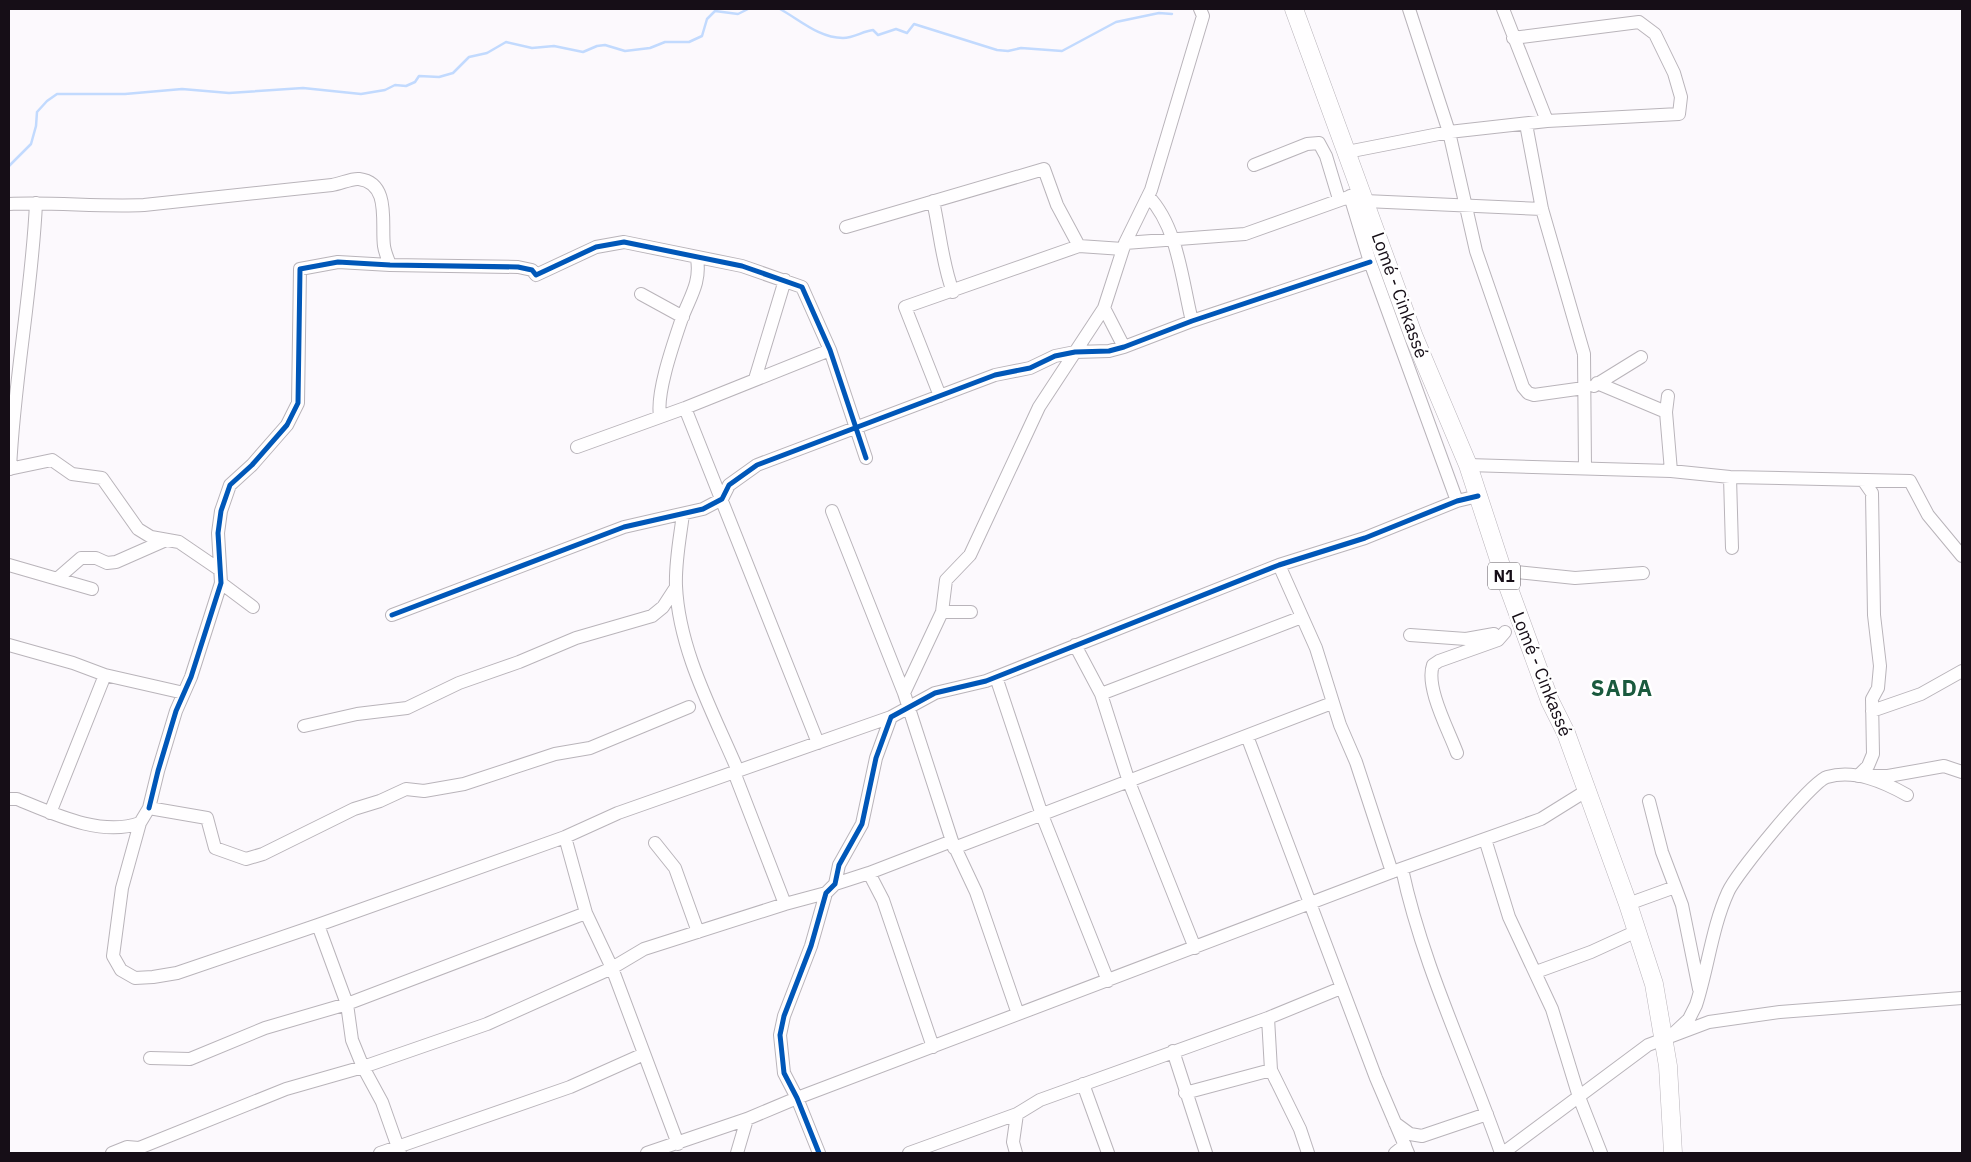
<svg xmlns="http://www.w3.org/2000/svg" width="1971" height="1162" font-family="'IBM Plex Sans',sans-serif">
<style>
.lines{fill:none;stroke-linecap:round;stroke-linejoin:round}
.stream{stroke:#c2dafe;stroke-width:2.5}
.minor-casing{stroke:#b9b4ba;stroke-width:14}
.highway-casing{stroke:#b9b4ba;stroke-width:19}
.minor{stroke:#fffeff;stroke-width:12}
.highway{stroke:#fffeff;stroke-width:18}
.cycleway-casing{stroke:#fff;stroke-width:8}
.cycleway{stroke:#0057b8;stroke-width:5}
.labels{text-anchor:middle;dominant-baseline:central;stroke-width:5;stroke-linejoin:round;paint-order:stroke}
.shield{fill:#fff;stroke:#5c565d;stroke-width:1}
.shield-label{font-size:16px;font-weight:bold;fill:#160e17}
.street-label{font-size:18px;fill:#160e17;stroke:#fff}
.district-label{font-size:22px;font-weight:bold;letter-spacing:1px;fill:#1a5a3e;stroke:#fff}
</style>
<rect width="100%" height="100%" fill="#fcf9fd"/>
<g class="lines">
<path class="stream" d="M 780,9 C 800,20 819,38 843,38 C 854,38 863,31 873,30 L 878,35 L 896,29 L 907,33 L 914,24 L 997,50 L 1008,51 L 1021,48 L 1062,51 L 1116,22 L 1159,13 L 1172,14
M 9,166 L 31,144 L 36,126 L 37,112 L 47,101 L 57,94 L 125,94 L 182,89 L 229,93 L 303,88 L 361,94 L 385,90 L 395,85 L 406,86 L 415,82 L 419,76 L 439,77 L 453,73 L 469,57 L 487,53 L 506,42 L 532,48 L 554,46 L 583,52 L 597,46 L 605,45 L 625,51 L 650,48 L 665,42 L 689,42 L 702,36 L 707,19 L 715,11 L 738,14 L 748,9"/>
<defs>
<path id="minor" d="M 1409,9 L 1449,132 L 1476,251 L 1523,387 L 1528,393 L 1534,395 L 1584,388
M 1503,9 L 1547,121
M 1526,124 L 1542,209 L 1584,354 L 1585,468
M 1347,152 L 1449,132 L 1547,121 L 1679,114 L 1681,97 L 1674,73 L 1655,34 L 1639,22 L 1513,38
M 1254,165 L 1307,144 L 1319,143 L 1326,156 L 1339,199
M 1148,196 C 1178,227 1182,281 1192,321
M 1350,196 L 1370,262 L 1457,501
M 933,201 C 940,232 942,263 953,292
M 1365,201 L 1542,209
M 9,204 C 54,202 99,207 144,205 L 332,185 C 340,184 352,178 359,179 C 391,183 381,224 384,246 C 385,253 388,259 390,265
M 846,227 L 1044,169 L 1057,205 L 1079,246
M 1125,243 L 1245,234 L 1357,194
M 641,294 L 683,317
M 1104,308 L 1124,347
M 755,379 L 785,280
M 1597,383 L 1666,412
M 1594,386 L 1641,357
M 940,396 L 905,307 L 1079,246 L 1123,249
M 1668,396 L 1666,412 L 1671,471
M 685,408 L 818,743
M 660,416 C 656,392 674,342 682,318 C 690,297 701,282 697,259
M 577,447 L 685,408 L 830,350
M 1468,465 L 1671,471 L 1730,477 L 1910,481 L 1928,515 L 1962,556
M 9,469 L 52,460 L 72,474 L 102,478 L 138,529 L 151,537 L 179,542 L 220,570
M 10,469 C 14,380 32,292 36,203
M 1730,477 L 1732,548
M 1863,480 L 1872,493 L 1874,615 L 1880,666 L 1878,688 L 1872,699 L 1873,754 L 1868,766 L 1858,776 L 1888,776 L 1944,766 L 1962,772
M 832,511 L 904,693 L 952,841 L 976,892 L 1018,1014
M 683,514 C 680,538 675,562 676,586 C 679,651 713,712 738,771
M 9,565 L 92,589
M 1279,565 L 1316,648 L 1340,725 L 1356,762 L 1392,872
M 58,578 L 81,558 L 96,558 L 107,563 L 116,562 L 166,540
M 1505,578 L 1517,572 L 1575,578 L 1643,573
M 221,583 L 253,607
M 942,612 L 971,612
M 392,615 L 624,527 L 703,509 L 722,499 L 729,485 L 757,465 L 995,375 L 1030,368 L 1055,356 L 1075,352 L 1109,351 L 1124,347 L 1192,321 L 1370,262
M 1410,635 L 1466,639 L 1494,634
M 9,645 L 73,663 L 105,675 L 184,693
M 1075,645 L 1101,694 L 1129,782 L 1195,948
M 996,677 L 1042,815 L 1108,981
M 904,693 L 942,612 L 946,580 L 970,555 L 1039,407 L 1104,308 L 1125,243 L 1151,190 L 1203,16 L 1200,9
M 1101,694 L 1302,617
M 1872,711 L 1921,694 L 1962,671
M 304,726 L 357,714 L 407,708 L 459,683 L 519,662 L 576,638 L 652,616 L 663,607 L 676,587
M 1247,736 L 1376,1078 L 1408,1153
M 1457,753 C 1449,731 1425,687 1433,665 L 1439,661 L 1498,640 L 1505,632
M 734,772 L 785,904
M 9,799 L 17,799 C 54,814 101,837 140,823 L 149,808 L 207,818 L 215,848 L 246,859 L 263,854 L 354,809 L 380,801 L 406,789 L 424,791 L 464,784 L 555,754 L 590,748 L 689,707
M 1649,801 L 1662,852 L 1682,905 L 1699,989
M 149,808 L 158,771 L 176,711 L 191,677 L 221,583 L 218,533 L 221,511 L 230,485 L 252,465 L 287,425 L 298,403 L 300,269 L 338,262 L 390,265 L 518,267 L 532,270 L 536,275 L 596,247 L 624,242 L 742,266 L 802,287 L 830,350 L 866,458
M 50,813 L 105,675
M 140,823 L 122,888 L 113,956 L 121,970 L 135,978 L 153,977 L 177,973 L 318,925 L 565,837 L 618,813 L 891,717
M 565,837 L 586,913 L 612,968 L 678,1144
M 1485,839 L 1509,917 L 1552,1009 L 1579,1097 L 1601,1153
M 655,843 L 675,868 L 698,932
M 954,848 L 1332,703
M 1402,869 C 1423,967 1468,1058 1501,1153
M 869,873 L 952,841
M 835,884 L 869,873 L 883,900 L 933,1047
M 1628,904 L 1675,887
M 318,925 L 347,1004 L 352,1040 L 363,1067 L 382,1102 L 400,1153
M 1536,972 L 1591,952 L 1637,931
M 1268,1018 L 1271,1070 L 1300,1129 L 1308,1153
M 1673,1034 L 1689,1019 L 1696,1005 C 1708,968 1712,927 1728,892 C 1736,874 1812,781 1827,777 C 1855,769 1884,782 1907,795
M 1173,1051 L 1206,1153
M 150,1058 L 190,1059 L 265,1028 L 347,1004 L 586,913
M 1083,1084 L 1108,1153
M 1185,1093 L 1271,1070
M 1395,1123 L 1410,1134 L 1422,1136 L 1487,1114
M 112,1153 L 127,1147 L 139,1148 L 286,1089 L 363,1067 L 487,1024 L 612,968 L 644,949 L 785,904 L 826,893
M 380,1153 L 570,1087 L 644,1054
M 647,1153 L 747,1119 L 797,1098 L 1392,872 L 1541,819 L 1586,791
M 737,1153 L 747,1119
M 819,1153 L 797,1098 L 784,1073 L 780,1035 L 784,1016 L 811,946 L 826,893 L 835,884 L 839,865 L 862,824 L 876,758 L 891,717 L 935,693 L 986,681 L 1279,565 L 1365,538 L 1457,501 L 1478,496
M 909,1153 L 1017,1114
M 1016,1153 L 1013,1142 L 1017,1114 L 1040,1100 L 1268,1018 L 1341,988
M 1395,1153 L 1405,1145
M 1503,1153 L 1648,1045 L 1709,1022 L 1780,1012 L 1962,998"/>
<path id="highway" d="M 1294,9 L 1414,337 L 1468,465 L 1505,578 L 1550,701 L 1566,733 L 1628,904 L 1654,984 L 1668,1066 L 1673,1153"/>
</defs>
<use href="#minor" class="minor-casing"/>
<use href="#highway" class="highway-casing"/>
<use href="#minor" class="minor"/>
<use href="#highway" class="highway"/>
<defs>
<path id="cycleway" d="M 392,615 L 624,527 L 703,509 L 722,499 L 729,485 L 757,465 L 995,375 L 1030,368 L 1055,356 L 1075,352 L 1109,351 L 1124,347 L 1192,321 L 1370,262
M 149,808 L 158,771 L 176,711 L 191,677 L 221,583 L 218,533 L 221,511 L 230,485 L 252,465 L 287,425 L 298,403 L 300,269 L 338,262 L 390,265 L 518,267 L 532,270 L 536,275 L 596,247 L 624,242 L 742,266 L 802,287 L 830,350 L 866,458
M 819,1153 L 797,1098 L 784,1073 L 780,1035 L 784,1016 L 811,946 L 826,893 L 835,884 L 839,865 L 862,824 L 876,758 L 891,717 L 935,693 L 986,681 L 1279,565 L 1365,538 L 1457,501 L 1478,496"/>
</defs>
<use href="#cycleway" class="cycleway-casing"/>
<use href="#cycleway" class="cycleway"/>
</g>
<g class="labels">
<rect class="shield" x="1488" y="562.5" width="32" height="27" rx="4"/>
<g class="shield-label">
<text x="1504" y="576">N1</text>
</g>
<g class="street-label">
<text transform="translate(1400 295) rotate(70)">Lomé - Cinkassé</text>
<text transform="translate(1542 674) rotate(68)">Lomé - Cinkassé</text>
</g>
<g class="district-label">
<text x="1622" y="687">SADA</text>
</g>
</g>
<rect width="1971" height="1162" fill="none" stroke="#160e17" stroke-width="20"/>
</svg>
